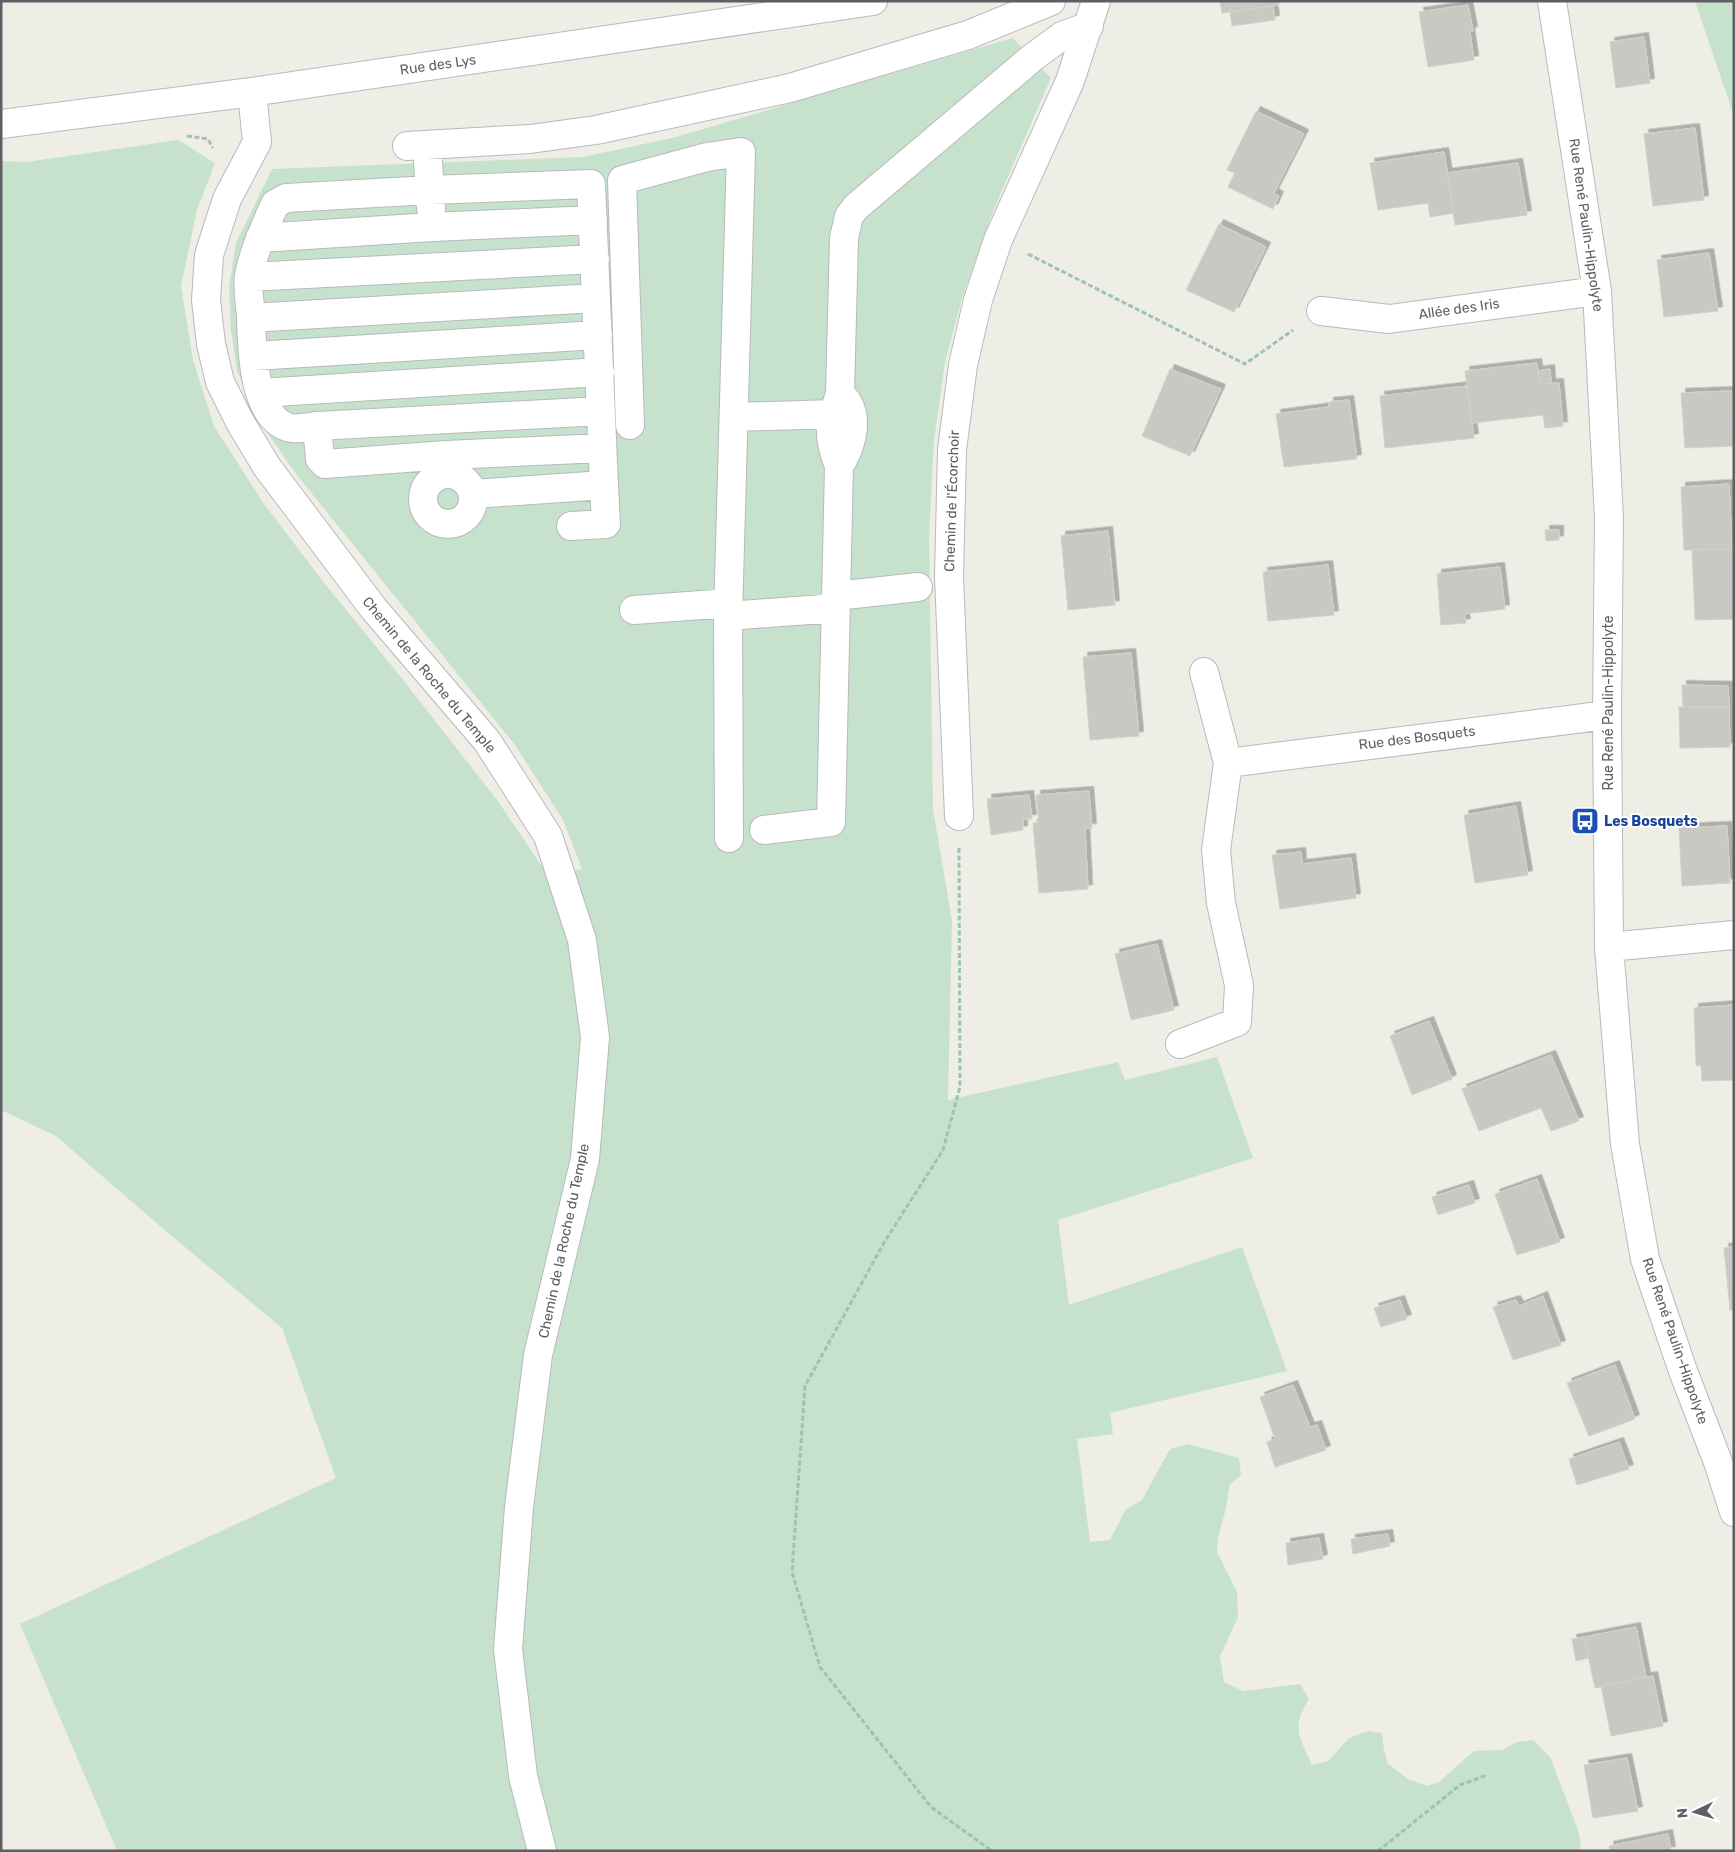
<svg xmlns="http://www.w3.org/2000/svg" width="1735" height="1852" font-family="Rubik,sans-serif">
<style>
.green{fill:#c6e2cc}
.building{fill:#c9c8c2;stroke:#d2d1c5;filter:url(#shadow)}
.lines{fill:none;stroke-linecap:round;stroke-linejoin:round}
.minor-casing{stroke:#b8b9be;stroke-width:30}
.path{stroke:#9fc2b1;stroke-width:3;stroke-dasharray:5 2.5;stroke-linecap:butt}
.minor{stroke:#fff;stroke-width:28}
.labels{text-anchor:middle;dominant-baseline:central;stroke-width:4;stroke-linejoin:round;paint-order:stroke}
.street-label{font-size:14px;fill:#5d5f64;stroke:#fff}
.transit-label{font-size:14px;font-weight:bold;fill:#164399;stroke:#fff;text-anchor:start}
</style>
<defs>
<filter id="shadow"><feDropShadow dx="4.5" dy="-4.5" stdDeviation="0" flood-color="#0004"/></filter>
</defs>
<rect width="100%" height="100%" fill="#eeeee6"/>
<path class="green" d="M 1695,1 L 1734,1 L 1734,116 Z
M 1013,38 L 1051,78 L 993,211 L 963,295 L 945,362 L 934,441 L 929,537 L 933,809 L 952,921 L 948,1100 L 1118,1062 L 1125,1080 L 1217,1057 L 1253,1158 L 1058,1220 L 1069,1305 L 1242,1247 L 1287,1371 L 1110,1413 L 1113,1434 L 1077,1439 L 1090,1542 L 1110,1540 L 1126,1509 L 1142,1500 L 1170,1449 L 1188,1444 L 1239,1458 L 1241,1475 L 1230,1484 L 1225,1512 L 1218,1537 L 1217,1552 L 1237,1592 L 1238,1617 L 1220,1657 L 1224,1682 L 1243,1691 L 1300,1684 L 1309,1699 C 1291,1728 1299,1736 1312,1765 L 1328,1761 L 1349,1738 L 1368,1731 L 1382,1733 L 1384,1750 L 1388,1764 L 1408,1779 L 1427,1786 L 1439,1782 L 1474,1751 L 1502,1750 L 1517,1742 L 1533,1740 L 1550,1757 L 1578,1830 L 1581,1846 L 1578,1851 L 117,1851 L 20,1624 L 336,1478 L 282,1328 L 161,1227 L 56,1136 L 1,1110 L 1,161 L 26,162 L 178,140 L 215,163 L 197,210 L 181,286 L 193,360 L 214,426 L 264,504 L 325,584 L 400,676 L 497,800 L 548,875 L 582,869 L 563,820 L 515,745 L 296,474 L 268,434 L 249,400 L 237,370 L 231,330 L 229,287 L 236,243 L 272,169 L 583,157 L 676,137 Z"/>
<path class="building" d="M 1220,1 L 1229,1 L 1230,12 L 1222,13 Z
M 1229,1 L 1279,1 L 1279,5 L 1230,12 Z
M 1468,5 L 1473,31 L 1470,32 L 1474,60 L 1428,67 L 1419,12 Z
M 1273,6 L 1275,20 L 1232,26 L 1230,12 Z
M 1644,37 L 1650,83 L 1616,88 L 1610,42 Z
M 1256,111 L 1304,134 L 1274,193 L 1279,196 L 1273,209 L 1228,187 L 1235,173 L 1227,170 Z
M 1695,128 L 1704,200 L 1653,206 L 1644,134 Z
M 1444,152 L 1454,213 L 1430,217 L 1428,203 L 1378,210 L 1370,163 Z
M 1518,163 L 1527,215 L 1455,225 L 1447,173 Z
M 1219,224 L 1266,247 L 1234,312 L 1186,290 Z
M 1709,253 L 1718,311 L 1664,317 L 1657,260 Z
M 1537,363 L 1540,384 L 1559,383 L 1563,426 L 1545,428 L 1543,415 L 1472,423 L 1465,371 Z
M 1170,369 L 1221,389 L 1190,456 L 1142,436 Z
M 1550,369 L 1551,383 L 1540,384 L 1538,371 Z
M 1467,386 L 1474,438 L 1385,448 L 1380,396 Z
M 1732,391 L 1734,446 L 1685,448 L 1681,393 Z
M 1349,400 L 1357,459 L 1284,467 L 1276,414 L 1329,407 L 1329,402 Z
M 1729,484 L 1732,549 L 1684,550 L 1681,487 Z
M 1545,530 L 1559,530 L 1559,540 L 1546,541 Z
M 1108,531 L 1115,605 L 1068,610 L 1061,536 Z
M 1732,549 L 1734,549 L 1734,619 L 1695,620 L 1692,550 Z
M 1328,565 L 1334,615 L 1268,621 L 1263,572 Z
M 1500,567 L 1505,609 L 1464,614 L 1466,623 L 1441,625 L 1437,574 Z
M 1131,653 L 1139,736 L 1090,740 L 1083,657 Z
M 1682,685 L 1728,686 L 1729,707 L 1683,707 Z
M 1679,707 L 1729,707 L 1730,747 L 1680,748 Z
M 1089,791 L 1092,828 L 1085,828 L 1088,889 L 1039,893 L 1033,823 L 1039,823 L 1036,795 Z
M 1029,795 L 1032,819 L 1023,819 L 1023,830 L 991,835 L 987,799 Z
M 1516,806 L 1528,875 L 1475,883 L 1464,815 Z
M 1727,826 L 1730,883 L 1682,886 L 1679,828 Z
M 1301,852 L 1302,864 L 1351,858 L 1356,898 L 1280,909 L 1272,855 Z
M 1157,944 L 1174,1010 L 1131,1020 L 1115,954 Z
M 1734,1005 L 1734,1080 L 1702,1081 L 1701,1065 L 1696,1066 L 1694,1008 Z
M 1429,1021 L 1452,1079 L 1412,1095 L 1390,1036 Z
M 1551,1055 L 1579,1121 L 1551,1131 L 1541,1108 L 1479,1131 L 1462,1089 Z
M 1537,1179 L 1560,1242 L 1517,1255 L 1495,1194 Z
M 1469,1185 L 1475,1203 L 1438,1215 L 1432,1197 Z
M 1734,1247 L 1734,1310 L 1730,1310 L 1724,1248 Z
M 1543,1296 L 1561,1345 L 1513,1360 L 1493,1307 L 1516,1300 L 1519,1306 Z
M 1400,1300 L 1407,1319 L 1381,1327 L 1374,1308 Z
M 1615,1365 L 1635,1419 L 1589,1436 L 1567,1383 Z
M 1293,1385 L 1310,1427 L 1317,1425 L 1326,1450 L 1275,1467 L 1267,1442 L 1275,1439 L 1260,1397 Z
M 1619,1442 L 1629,1469 L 1577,1485 L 1569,1459 Z
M 1388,1534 L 1390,1546 L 1353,1554 L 1351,1539 Z
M 1319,1538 L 1323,1559 L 1288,1565 L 1286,1543 Z
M 1636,1627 L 1646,1677 L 1595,1688 L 1584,1637 Z
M 1584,1637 L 1589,1658 L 1576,1661 L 1572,1639 Z
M 1653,1676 L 1663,1726 L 1611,1736 L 1601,1686 Z
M 1627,1758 L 1638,1811 L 1593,1818 L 1584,1765 Z
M 1668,1834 L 1671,1851 L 1610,1851 L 1609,1846 Z"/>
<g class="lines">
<defs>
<path id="minor" d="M 1552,1 L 1597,291 L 1609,518 L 1607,715 L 1609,947 L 1625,1144 L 1645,1259 L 1683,1371 L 1718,1462 L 1734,1512
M 252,92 L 257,142 L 227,199 L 209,255 L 206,300 L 211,344 L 220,382 L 240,422 L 267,467 L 374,609 L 487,741 L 548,836 L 582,940 L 595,1037 L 585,1159 L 538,1355 L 519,1507 L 508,1649 L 523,1776 L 542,1851
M 1,124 L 252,92 L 873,1
M 427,145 L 431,209
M 407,146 L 530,139 L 596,130 L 790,88 L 968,35 L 1051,1
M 260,238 L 432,227 L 593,220
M 249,277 L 595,259
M 1321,311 L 1389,319 L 1597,291
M 251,318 L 596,298
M 253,356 L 598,335
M 260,393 L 600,372
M 601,411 L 317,426 L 320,459 L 325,464 L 446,455 L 602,448
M 734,417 L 833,414
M 630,425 L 622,180 L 707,157 L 741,152 L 728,616 L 729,838
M 317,426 C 309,427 294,430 287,427 C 252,414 252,347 251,317 C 250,303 247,288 249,275 C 254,250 265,227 275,204 L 286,198 L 430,190 L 591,184 L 604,485
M 839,466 C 850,450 859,422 848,403 C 847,400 843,397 840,394
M423 499a25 25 0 1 1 50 0a25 25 0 1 1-50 0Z
M 473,494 L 604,485 L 606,524 L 571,526
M 836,596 L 918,587
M 634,610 L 729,603
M 728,616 L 836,608
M 1228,763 L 1607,715
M 959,816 L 949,577 L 952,450 L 963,365 L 978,300 L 998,240 L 1070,81 L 1096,1
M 764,830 L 831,822 L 839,466 C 827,436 829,424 840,394 L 844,238 L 849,216 L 856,207 L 1032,58 L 1062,36 L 1089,26
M 1609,947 L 1734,935
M 1180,1044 L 1237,1022 L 1239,985 L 1221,903 L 1216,850 L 1228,763 L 1204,672"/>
</defs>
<use href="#minor" class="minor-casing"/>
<path class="path" d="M 187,136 L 208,139 L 213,148
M 1028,254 L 1245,364 L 1293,330
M 959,848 L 960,1087 L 943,1150 L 885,1241 L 805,1386 L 792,1572 L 820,1667 L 931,1807 L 992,1851
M 1378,1851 L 1460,1785 L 1487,1775"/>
<use href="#minor" class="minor"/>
</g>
<defs>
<symbol id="bus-square" viewBox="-11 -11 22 22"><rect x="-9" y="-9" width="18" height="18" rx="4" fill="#1a4fb4" stroke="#fff"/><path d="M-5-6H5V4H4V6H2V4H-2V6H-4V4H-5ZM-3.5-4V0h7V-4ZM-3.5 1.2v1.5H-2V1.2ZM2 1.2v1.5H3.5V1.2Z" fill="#fff"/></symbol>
</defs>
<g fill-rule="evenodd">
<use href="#bus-square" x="1569" y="805" width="32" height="32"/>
</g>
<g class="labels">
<g class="street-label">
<text transform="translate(438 65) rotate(-8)">Rue des Lys</text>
<text transform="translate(1586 225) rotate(82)">Rue René Paulin-Hippolyte</text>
<text transform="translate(1459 309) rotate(-8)">Allée des Iris</text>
<text transform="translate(952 501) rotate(-88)">Chemin de l'Écorchoir</text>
<text transform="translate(429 675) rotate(50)">Chemin de la Roche du Temple</text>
<text transform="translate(1608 703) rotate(-90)">Rue René Paulin-Hippolyte</text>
<text transform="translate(1417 738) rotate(-7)">Rue des Bosquets</text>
<text transform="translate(564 1241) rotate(-78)">Chemin de la Roche du Temple</text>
<text transform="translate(1675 1341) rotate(71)">Rue René Paulin-Hippolyte</text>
</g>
<g class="transit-label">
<text x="1604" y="821">Les Bosquets</text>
</g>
</g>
<rect width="1735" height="1852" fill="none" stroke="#5d5f64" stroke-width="5"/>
<g transform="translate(1695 1812) rotate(265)" stroke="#ffffff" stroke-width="4" paint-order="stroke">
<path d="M0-4L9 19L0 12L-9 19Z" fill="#5d5f64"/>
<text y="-8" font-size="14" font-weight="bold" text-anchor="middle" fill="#5d5f64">N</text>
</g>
</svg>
